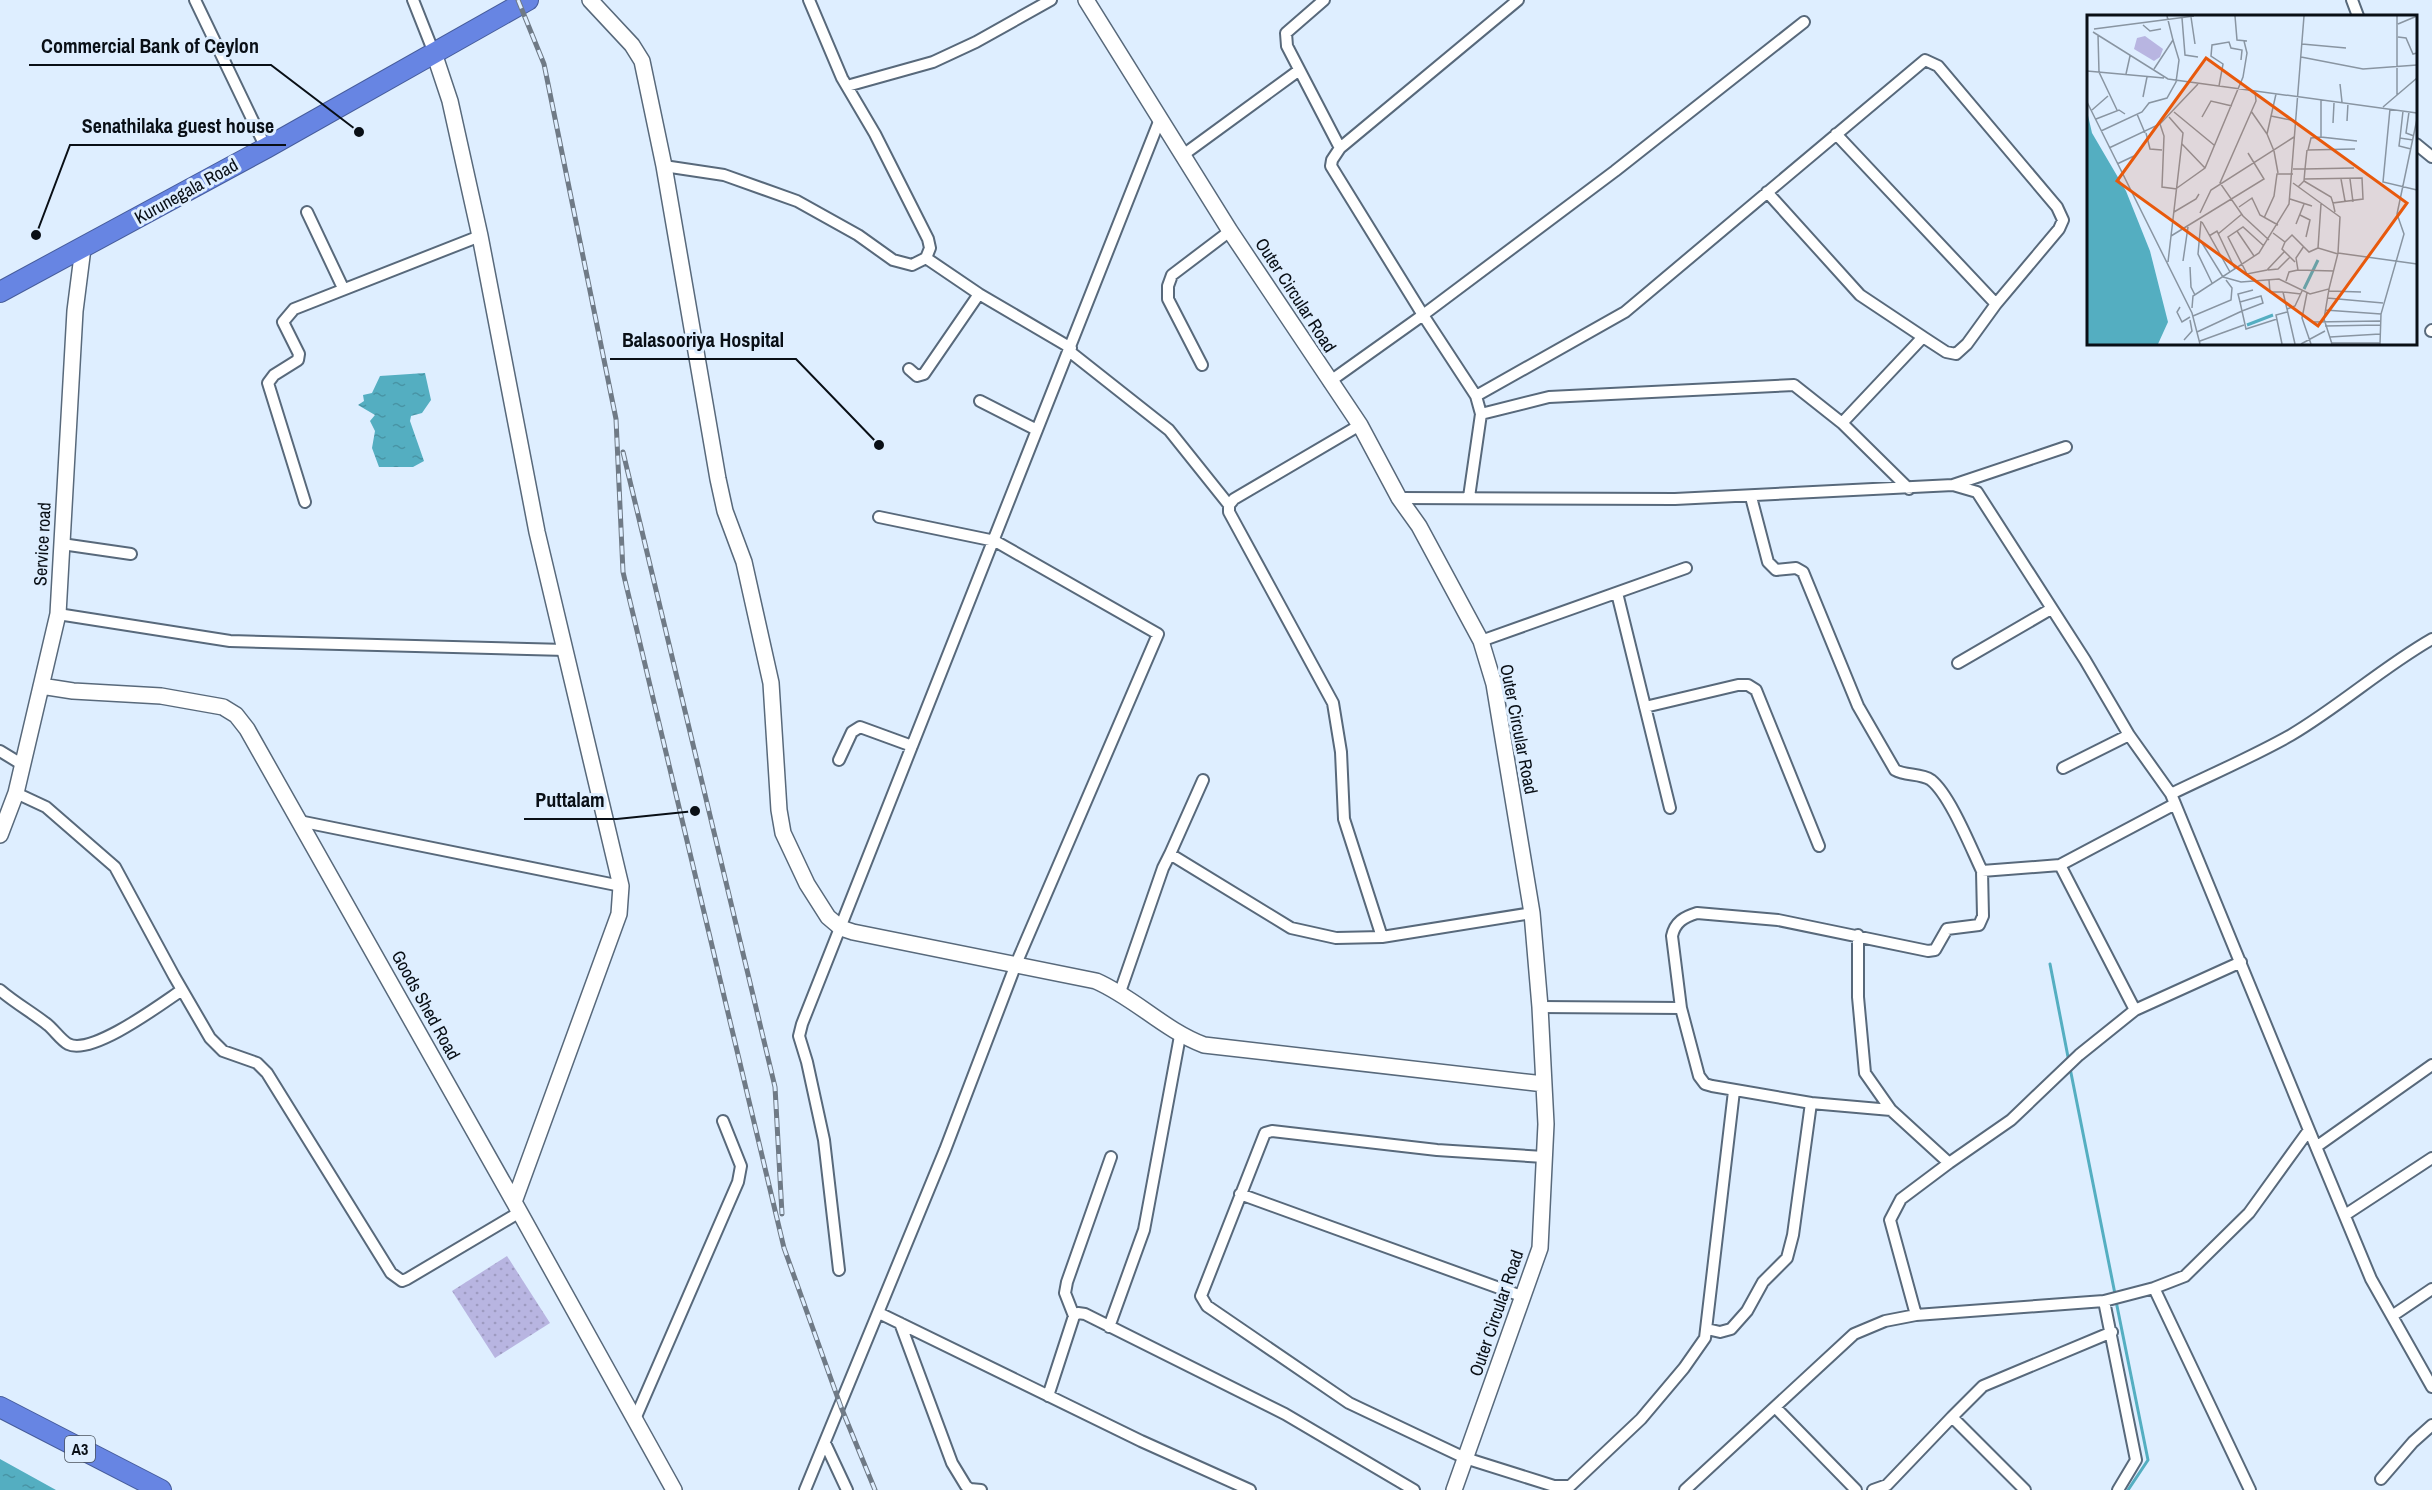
<svg xmlns="http://www.w3.org/2000/svg" width="2432" height="1490" font-family="'Archivo Narrow',sans-serif">
<style>
.park{fill:url(#park-dots)}
.water{fill:url(#water-ripples)}
.lines{fill:none;stroke-linecap:round;stroke-linejoin:round}
.stream{stroke:#54aec1;stroke-width:3}
.street-casing{stroke:#58697b;stroke-width:14}
.secondary-casing{stroke:#58697b;stroke-width:18}
.highway-casing{stroke:#465c9b;stroke-width:22}
.street{stroke:#fff;stroke-width:10}
.secondary{stroke:#fff;stroke-width:15}
.highway{stroke:#6785e3;stroke-width:20}
.rail-casing{stroke:#6f7a86;stroke-width:5}
.rail{stroke:#deeeff;stroke-width:3;stroke-dasharray:9;stroke-linecap:butt}
.labels{text-anchor:middle;dominant-baseline:central;stroke-width:6;stroke-linejoin:round;paint-order:stroke}
.shield{fill:#deeeff;stroke:#49525c;stroke-width:1.5}
.shield-label{font-size:16px;font-weight:bold;fill:#090f16}
.street-label{font-size:18px;fill:#090f16;stroke:#deeeff}
.inset-river{fill:none;stroke:#54aec1;stroke-width:3}
.inset-road{fill:none;stroke:#8995a2;stroke-width:1.5}
.view{fill:#e8590c;fill-opacity:0.15;stroke:#e8590c;stroke-width:3}
.inset-edge{fill:none;stroke:#090f16;stroke-width:3}
.leader{fill:none;stroke:#090f16;stroke-width:2}
.callout-dot{fill:#090f16;stroke:#deeeff;stroke-width:2}
.callout-label{font-size:20px;text-anchor:middle;font-weight:bold;fill:#090f16;stroke:#deeeff;stroke-width:6;stroke-linejoin:round;paint-order:stroke}
</style>
<defs>
<pattern id="park-dots" width="8" height="8" patternUnits="userSpaceOnUse" patternTransform="scale(1.5)"><rect width="8" height="8" fill="#b8b5e1"/><path d="M2 2h.1M6 6h.1" fill="none" stroke="#9d9ac0" stroke-width="1.8" stroke-linecap="round"/></pattern>
<pattern id="water-ripples" width="26" height="14" patternUnits="userSpaceOnUse" patternTransform="scale(1.5)"><rect width="26" height="14" fill="#54aec1"/><path d="M2 4q2-2 4 0t4 0M15 11q2-2 4 0t4 0" fill="none" stroke="#4894a5"/></pattern>
</defs>
<rect width="100%" height="100%" fill="#deeeff"/>
<path class="park" d="M 507,1256 L 550,1323 L 495,1358 L 452,1291 Z"/>
<path class="water" d="M 425,373 L 431,400 L 422,413 L 411,416 L 410,421 L 424,461 L 413,467 L 379,467 L 372,448 L 375,431 L 370,421 L 375,415 L 358,405 L 364,401 L 363,395 L 372,393 L 380,376 Z
M 0,1459 L 56,1490 L 0,1490 Z"/>
<g class="lines">
<path class="stream" d="M 2050,964 L 2069,1062
M 2070,1068 L 2115,1294
M 2116,1301 L 2148,1460 L 2128,1490"/>
<defs>
<path id="street" d="M 195,0 L 266,148
M 413,0 L 434,53
M 809,0 L 842,78 L 875,134 L 928,239 L 930,248 L 926,258 L 979,294 L 1071,348
M 1324,0 L 1286,33 L 1287,46 L 1340,148 L 1518,0
M 2352,0 L 2358,16
M 847,86 L 933,62 L 976,42 L 1051,0
M 1836,134 L 1996,304
M 2416,144 L 2432,157
M 1183,155 L 1298,71
M 664,166 L 724,175 L 797,201 L 858,235 L 893,260 L 912,265 L 926,258
M 1767,192 L 1860,295 L 1923,337
M 307,212 L 343,288
M 2431,331 L 2432,330
M 1069,351 L 1169,430 L 1229,505
M 1202,365 L 1168,299 L 1168,286 L 1172,275 L 1230,231
M 909,369 L 917,376 L 924,374 L 979,294
M 1329,382 L 1423,315 L 1331,166 L 1332,160 L 1340,148
M 1476,396 L 1625,312 L 1925,60 L 1938,66 L 2057,207 L 2063,220 L 2059,229 L 1996,304 L 1967,344 L 1956,354 L 1946,352 L 1923,337 L 1842,423 L 1909,489
M 980,401 L 1037,430
M 1481,414 L 1549,397 L 1794,385 L 1842,423
M 1360,425 L 1234,499 L 1229,505 L 1229,512 L 1333,703 L 1341,752 L 1344,819 L 1382,937
M 1953,485 L 2066,447
M 1469,497 L 1481,414 L 1476,396 L 1423,315 L 1615,171 L 1804,22
M 1751,497 L 1768,562 L 1776,570 L 1796,568 L 1803,572 L 1858,706 L 1895,770 C 1905,776 1921,773 1931,780 C 1950,795 1971,848 1982,871 L 2060,865 L 2175,804
M 1399,498 L 1675,499 L 1953,485 L 1977,492 L 2085,660 L 2129,735 L 2171,794 L 2309,1130 L 2249,1213 L 2185,1276 L 2154,1288 L 2104,1301 L 1916,1315 L 1885,1321 L 1854,1334 L 1685,1490
M 305,502 L 268,383 L 274,375 L 298,360 L 299,354 L 283,322 L 294,309 L 480,236
M 62,544 L 131,554
M 1617,593 L 1670,808
M 58,614 L 230,641 L 566,650
M 1481,641 L 1686,568
M 1958,663 L 2051,609
M 1645,707 L 1738,685 L 1748,685 L 1756,690 L 1819,846
M 0,751 L 23,765
M 839,760 L 852,732 L 860,727 L 912,746
M 2063,768 L 2129,735
M 16,793 L 46,807 L 115,867 L 174,976 L 210,1038 L 223,1051 L 257,1063 L 267,1073 L 391,1273 L 402,1281 L 407,1279 L 520,1212
M 2171,794 C 2210,775 2252,757 2291,735 C 2340,706 2383,667 2432,639
M 299,821 L 621,886
M 1170,854 L 1203,780
M 2060,865 L 2135,1010
M 1858,935 L 1858,997 L 1865,1073 L 1891,1110 L 1949,1163 L 2011,1120 L 2079,1055 L 2135,1010 L 2241,962
M 0,990 C 15,1003 33,1013 48,1025 C 55,1031 61,1040 68,1044 C 92,1056 161,1004 182,990
M 1120,992 L 1163,868 L 1170,854 L 1291,928 L 1336,938 L 1382,937 L 1532,913
M 1540,1007 L 1681,1008 L 1672,936 C 1675,922 1684,917 1697,913 L 1778,920 L 1928,951 L 1935,950 L 1947,929 L 1979,925 L 1983,916 L 1982,871
M 1681,1008 L 1699,1076 L 1705,1084 L 1712,1086 L 1811,1103
M 2309,1130 L 2371,1279 L 2432,1387
M 2316,1147 L 2432,1065
M 1544,1157 L 1437,1150 L 1272,1131 L 1265,1133 L 1201,1296 L 1207,1306 L 1349,1403 L 1465,1458 L 1554,1486 L 1570,1486 L 1641,1419 L 1684,1368 L 1705,1338 L 1734,1091
M 1240,1194 L 1524,1297
M 2345,1215 L 2432,1158
M 839,1270 L 824,1140 L 807,1062 L 799,1036 L 802,1024 L 1160,119
M 2154,1288 L 2250,1490
M 2104,1301 L 2136,1460 L 2118,1490
M 879,1313 L 1141,1441 L 1250,1490
M 1916,1315 L 1890,1220 L 1901,1199 L 1949,1163
M 1074,1316 L 1065,1293 L 1067,1282 L 1111,1157
M 2392,1316 L 2432,1289
M 900,1323 L 952,1463 L 966,1486 L 970,1489 L 981,1490
M 1109,1327 L 1144,1230 L 1180,1036
M 1707,1329 L 1720,1332 L 1731,1329 L 1747,1311 L 1763,1282 L 1787,1258 L 1793,1235 L 1811,1103 L 1891,1110
M 1048,1396 L 1074,1316 L 1078,1313 L 1085,1314 L 1285,1414 L 1414,1490
M 1775,1407 L 1856,1490
M 635,1419 L 738,1182 L 741,1166 L 723,1121
M 825,1443 L 847,1490
M 2381,1479 L 2413,1442 L 2432,1425
M 805,1490 L 945,1150 L 1016,964 L 1158,634 L 995,541 L 879,517
M 1873,1490 L 1887,1485 L 1952,1417
M 2025,1490 L 1952,1417 L 1983,1386 L 2112,1332"/>
<path id="secondary" d="M 590,0 L 632,45 L 642,61 L 664,166 L 718,479 L 725,511 L 744,562 L 771,683 L 779,810 L 783,833 L 807,884 L 828,917 L 841,928 L 853,932 L 1096,981 C 1135,998 1164,1030 1204,1045 L 1544,1084
M 1086,0 L 1230,231 L 1360,425 L 1399,498 L 1419,526 L 1481,641 L 1494,684 L 1532,913 L 1540,1007 L 1546,1124 L 1540,1248 L 1454,1490
M 434,53 L 450,101 L 480,236 L 537,532 L 621,886 L 619,914 L 514,1202
M 41,686 L 73,691 L 161,696 L 223,707 L 236,715 L 247,729 L 514,1202 L 674,1490
M 0,835 L 16,793 L 58,614 L 75,311 L 83,248"/>
<path id="highway" d="M 0,292 L 266,148 L 528,0
M 0,1407 L 161,1490"/>
</defs>
<use href="#street" class="street-casing"/>
<use href="#secondary" class="secondary-casing"/>
<use href="#highway" class="highway-casing"/>
<use href="#street" class="street"/>
<use href="#secondary" class="secondary"/>
<use href="#highway" class="highway"/>
<defs>
<path id="rail" d="M 518,0 L 544,64 L 616,419 L 623,572 L 784,1248 L 841,1407 L 875,1490
M 623,452 L 775,1087 L 782,1214"/>
</defs>
<use href="#rail" class="rail-casing"/>
<use href="#rail" class="rail"/>
</g>
<g class="labels">
<rect class="shield" x="65" y="1436" width="30" height="26" rx="4.5"/>
<g class="shield-label">
<text x="80" y="1449">A3</text>
</g>
<g class="street-label">
<text transform="translate(186 191) rotate(-29)">Kurunegala Road</text>
<text transform="translate(1296 295) rotate(57)">Outer Circular Road</text>
<text transform="translate(42 544) rotate(-87)">Service road</text>
<text transform="translate(1519 729) rotate(79)">Outer Circular Road</text>
<text transform="translate(426 1005) rotate(61)">Goods Shed Road</text>
<text transform="translate(1496 1313) rotate(-71)">Outer Circular Road</text>
</g>
</g>
<g transform="translate(2087 15)">
<rect width="330" height="330" fill="#deeeff"/>
<path d="M 58,21 L 76,34 L 73,42 L 67,46 L 47,34 L 50,23 Z" fill="#b8b5e1"/>
<path d="M 0,96 L 5,118 L 39,176 L 63,236 L 81,307 L 71,329 L 0,329 Z" fill="#54aec1"/>
<path class="inset-river" d="M 217,274 L 231,245M 160,310 L 186,300"/>
<path class="inset-road" d="M 148,1 L 150,25 L 160,26M 104,2 L 108,29M 95,3 L 98,40 L 111,42M 311,9 L 330,1M 56,10 L 63,16 L 74,14M 7,14 L 107,1M 6,17 L 81,64 L 330,98M 11,20 L 12,57 L 30,95M 311,22 L 319,23 L 326,39 L 330,38M 215,29 L 259,33M 214,42 L 276,54 L 330,50M 67,54 L 86,25 L 80,1M 0,56 L 77,63M 39,59 L 43,41M 253,69 L 255,87M 132,71 L 136,49 L 124,41 L 125,30 L 142,27 L 144,33 L 155,35 L 154,45M 168,76 L 169,86 L 133,168 L 156,201 L 182,225M 310,80 L 310,1M 56,82 L 60,62M 234,85 L 234,122 L 270,126M 0,87 L 105,298 L 113,329M 296,92 L 330,63M 303,94 L 296,167 L 330,175M 5,95 L 21,81M 164,96 L 180,119M 87,97 L 127,130M 322,97 L 319,118 L 327,121M 50,99 L 58,118M 184,101 L 209,106M 115,102 L 124,86 L 145,91M 9,104 L 32,95 L 38,99M 260,106 L 261,88M 246,108 L 247,88M 73,109 L 77,121 L 75,172 L 90,174M 14,116 L 55,97 L 62,88 L 80,83 L 89,67 L 92,45 L 86,25M 59,118 L 63,134 L 75,135M 234,122 L 224,123 L 221,135 L 268,134M 313,123 L 316,96M 95,129 L 118,153M 22,133 L 73,109 L 111,69M 324,134 L 312,131 L 313,123 L 326,125M 187,136 L 180,119 L 189,79M 187,136 L 191,158M 30,149 L 47,141M 206,154 L 218,154 L 220,135M 217,164 L 275,163 L 276,184 L 246,188 L 248,197M 254,164 L 258,186M 263,164 L 266,187M 217,166 L 244,182 L 246,188M 211,172 L 217,166 L 218,154 L 267,153M 90,173 L 118,153 L 156,62 L 160,38 L 157,26M 203,184 L 225,191M 234,189 L 231,233 L 251,239M 152,192 L 165,183 L 173,200 L 191,210M 87,197 L 109,184 L 112,179M 113,198 L 124,175 L 207,122M 213,200 L 223,205 L 219,222M 177,203 L 187,181 L 190,159 L 206,159M 114,206 L 111,239 L 125,268M 115,207 L 143,257M 209,209 L 217,189M 150,216 L 167,241M 186,218 L 198,227 L 205,220 L 222,237 L 231,233M 131,219 L 155,199M 84,221 L 177,164 L 161,138M 122,221 L 130,216 L 148,254M 198,227 L 195,234 L 203,242M 115,228 L 136,262M 177,231 L 156,212 L 141,222 L 160,259 L 180,255 L 197,237M 217,231 L 209,243 L 211,255 L 247,256M 251,238 L 330,249M 96,246 L 101,212M 81,247 L 96,118 L 82,102M 103,252 L 104,272 L 108,280M 181,255 L 191,254 L 203,242 L 208,247M 136,262 L 154,267 L 192,264 L 223,279 L 242,274 L 251,238 L 253,202 L 206,168M 182,265 L 183,277 L 196,277M 199,266 L 202,257 L 211,255M 242,274 L 237,304 L 245,329M 242,276 L 274,277M 220,278 L 215,303 L 224,329M 240,283 L 296,288M 153,287 L 151,279 L 166,275M 93,292 L 90,297 L 95,307 L 103,302M 105,293 L 106,281 L 172,238 L 202,189 L 217,1M 200,294 L 196,277 L 214,279M 238,295 L 294,299M 106,301 L 144,285 L 145,273 L 139,265M 227,307 L 293,306M 238,311 L 293,310M 110,317 L 155,296 L 153,287 L 174,281 L 176,288 L 155,296 L 159,314 L 190,304M 243,322 L 293,319M 97,325 L 105,316 L 103,305M 113,326 L 157,310M 245,328 L 293,328M 195,329 L 189,300 L 200,297M 208,329 L 200,294 L 208,291 L 215,276M 214,329 L 238,316M 293,329 L 294,299 L 317,219 L 310,199 L 330,104"/>
<path class="view" d="M 119,43 L 320,188 L 231,311 L 30,166 Z"/>
<rect width="330" height="330" class="inset-edge"/>
</g>
<path class="leader" d="M359 132L271 65H29M36 235L70 145H286M879 445L796 359H610M695 811L617 819H524"/>
<g class="callout-dot">
<circle cx="359" cy="132" r="6"/>
<circle cx="36" cy="235" r="6"/>
<circle cx="879" cy="445" r="6"/>
<circle cx="695" cy="811" r="6"/>
</g>
<g class="callout-label">
<text x="150" y="53">Commercial Bank of Ceylon</text>
<text x="178" y="133">Senathilaka guest house</text>
<text x="703" y="347">Balasooriya Hospital</text>
<text x="570" y="807">Puttalam</text>
</g>
</svg>
